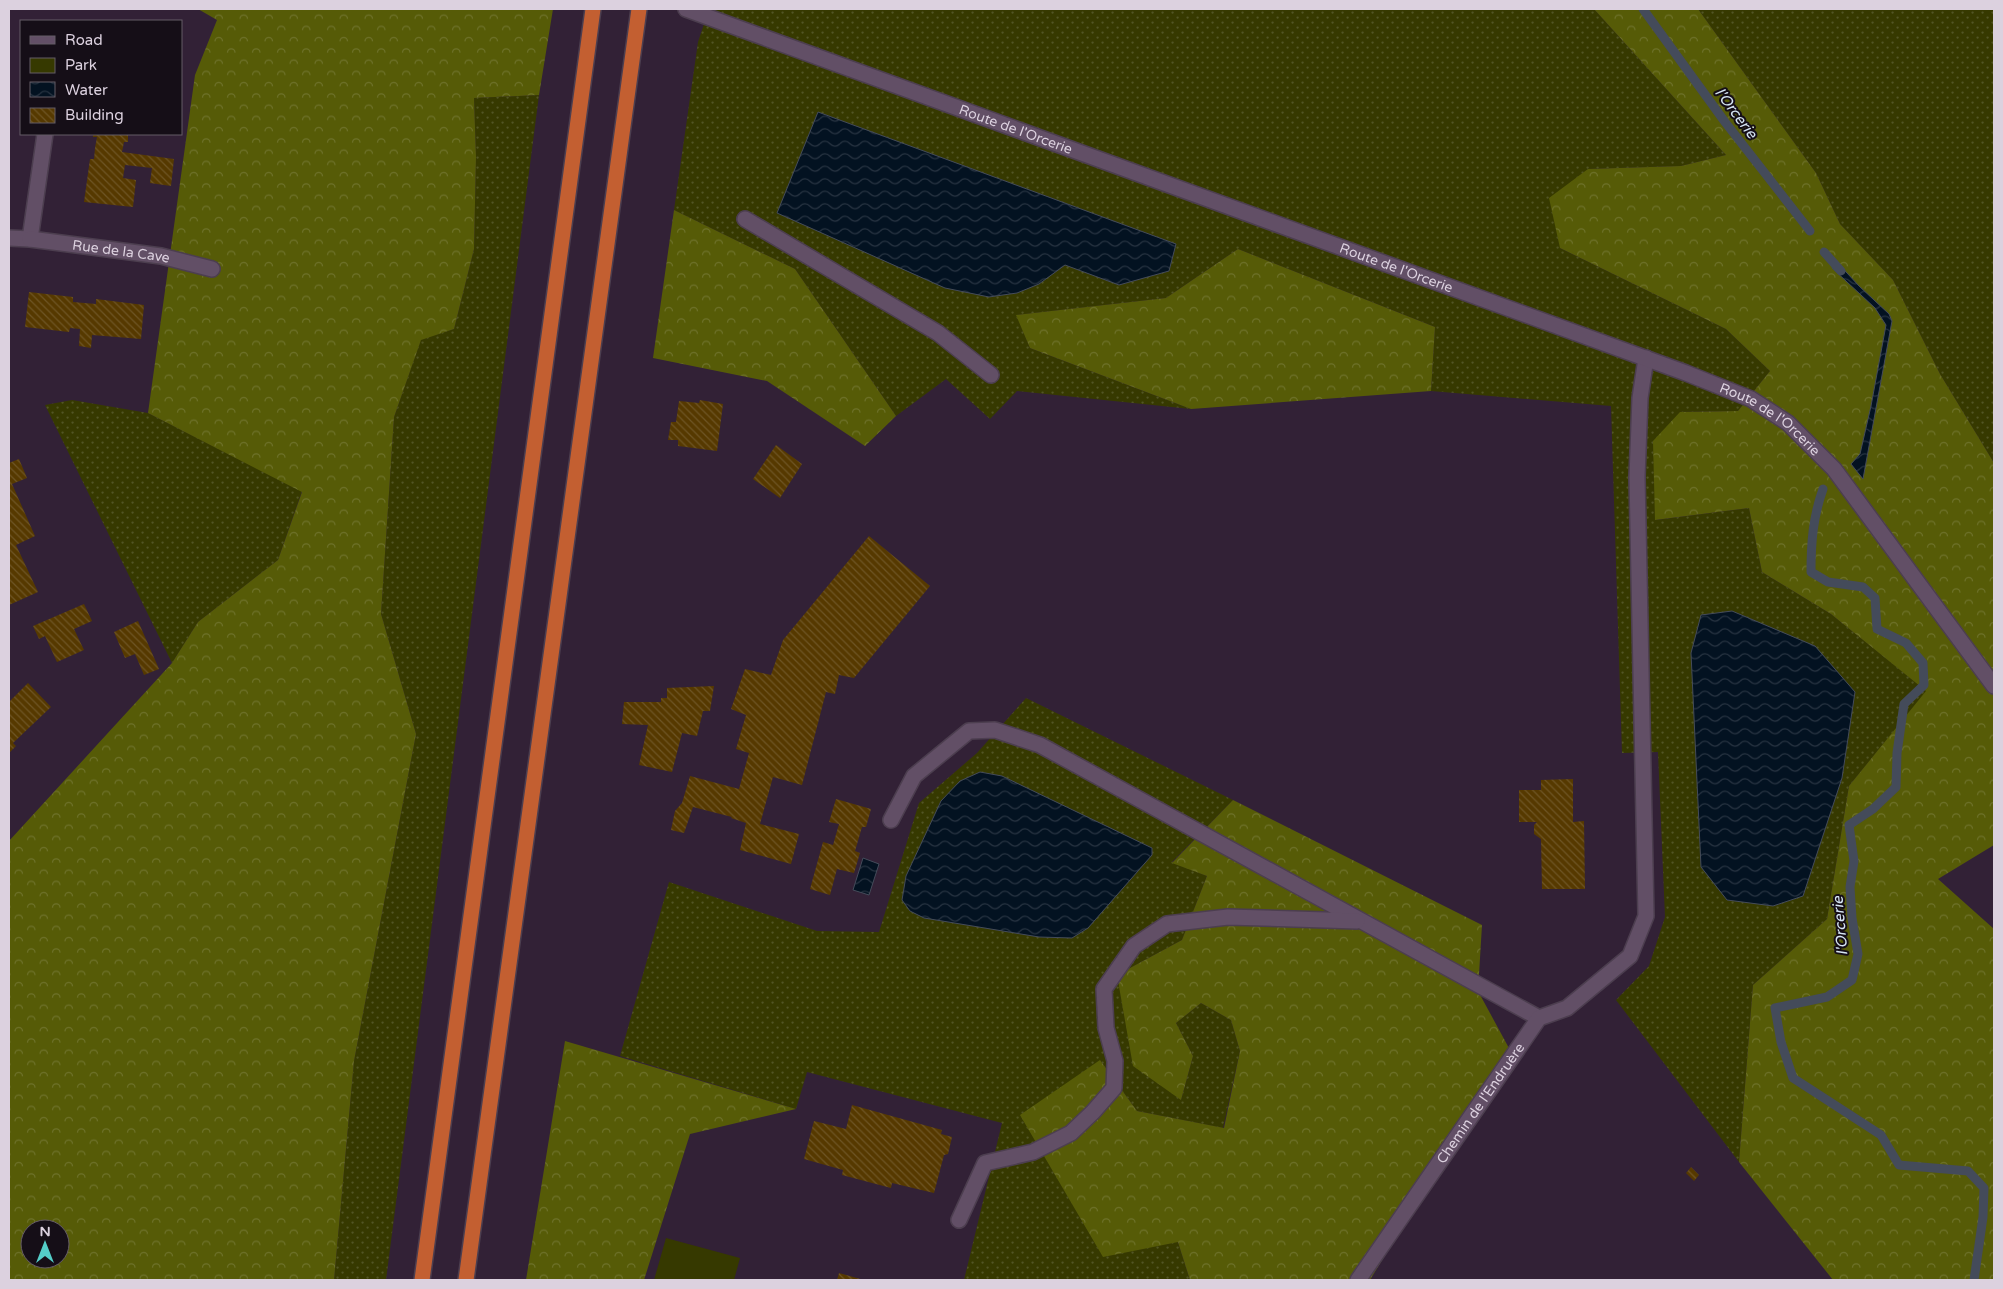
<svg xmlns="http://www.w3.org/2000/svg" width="2003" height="1289" font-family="'Varela Round',sans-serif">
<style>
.green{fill:url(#green-dots)}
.forest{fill:url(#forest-crowns);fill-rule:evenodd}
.pitch{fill:#363900}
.water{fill:url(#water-waves);stroke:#444b5a}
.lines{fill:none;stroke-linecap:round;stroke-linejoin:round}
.stream{stroke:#444b5a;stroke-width:9}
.building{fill:url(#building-back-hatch)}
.minor-casing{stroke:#4c3e4f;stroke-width:18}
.tertiary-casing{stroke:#4c3e4f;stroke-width:18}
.trunk-casing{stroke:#4c3e4f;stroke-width:18}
.minor{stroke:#624f66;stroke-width:15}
.tertiary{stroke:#624f66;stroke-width:15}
.trunk{stroke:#c35f31;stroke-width:15}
.labels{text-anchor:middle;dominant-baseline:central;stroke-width:4;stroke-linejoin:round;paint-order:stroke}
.street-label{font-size:14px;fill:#dcd1df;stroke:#150e17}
.water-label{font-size:15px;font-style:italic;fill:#d6e5f3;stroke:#150e17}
</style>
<defs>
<pattern id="green-dots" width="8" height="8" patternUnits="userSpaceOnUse" patternTransform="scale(1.25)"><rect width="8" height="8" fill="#363900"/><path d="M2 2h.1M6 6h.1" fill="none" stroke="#525525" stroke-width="1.8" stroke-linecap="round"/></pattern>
<pattern id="forest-crowns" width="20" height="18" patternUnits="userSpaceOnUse" patternTransform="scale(1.25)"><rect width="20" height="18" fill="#565b07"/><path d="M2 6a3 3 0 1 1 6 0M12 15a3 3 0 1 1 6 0" fill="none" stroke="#6e722b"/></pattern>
<pattern id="water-waves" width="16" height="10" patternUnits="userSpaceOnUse" patternTransform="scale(1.25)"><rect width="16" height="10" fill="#031221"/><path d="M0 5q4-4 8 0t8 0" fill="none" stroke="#273341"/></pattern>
<pattern id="building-back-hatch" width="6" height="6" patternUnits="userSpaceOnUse" patternTransform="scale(1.25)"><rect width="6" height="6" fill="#563900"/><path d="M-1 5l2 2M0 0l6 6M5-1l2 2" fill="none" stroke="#6e5525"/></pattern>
</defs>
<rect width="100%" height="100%" fill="#322136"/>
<path class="green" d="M 709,9 L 1594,9 L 1726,155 L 1681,166 L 1588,169 L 1560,248 L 1726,329 L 1770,371 L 1738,411 L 1680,412 L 1656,520 L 1749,508 L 1762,572 L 1831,614 L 1927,691 L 1849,786 L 1827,919 L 1753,985 L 1739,1162 L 1616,1000 L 1649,966 L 1665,917 L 1658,752 L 1622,753 L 1611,406 L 1431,391 L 1435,327 L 1238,249 L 1166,298 L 1017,315 L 1030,348 L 1191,409 L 1017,391 L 990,419 L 946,379 L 896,416 L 795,269 L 674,210 L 698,42 Z
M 1698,9 L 1994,9 L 1994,463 L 1940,374 L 1893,280 L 1840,224 L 1816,173 Z
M 539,95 L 386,1280 L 334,1280 L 354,1061 L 416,734 L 381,614 L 394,417 L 421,339 L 454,329 L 474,249 L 476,157 L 474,98 Z
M 72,400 L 148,413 L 302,491 L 278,560 L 198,622 L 172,663 L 45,405 Z
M 1026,698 L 1233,800 L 1172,862 L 1207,876 L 1182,940 L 1117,975 L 1181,1100 L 1193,1056 L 1176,1023 L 1201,1003 L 1231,1020 L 1240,1051 L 1223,1128 L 1137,1111 L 1100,1060 L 1178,1242 L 1190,1280 L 964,1280 L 1002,1123 L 807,1072 L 796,1109 L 620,1056 L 669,882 L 817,931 L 879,932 L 919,803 L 977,753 Z"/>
<path class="forest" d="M 198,9 L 553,9 L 539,95 L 474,98 L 476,157 L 474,249 L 454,329 L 421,340 L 394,417 L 381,614 L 416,734 L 354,1061 L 334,1280 L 9,1280 L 9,841 L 172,663 L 198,622 L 278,560 L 302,492 L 148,413 L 195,75 L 217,20 ZM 30,1229 L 60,1229 L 60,1259 L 30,1259 Z
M 1594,9 L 1698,9 L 1816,173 L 1840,224 L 1893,280 L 1940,374 L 1994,463 L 1994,845 L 1938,879 L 1994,929 L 1994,1280 L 1833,1280 L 1739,1162 L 1753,985 L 1827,919 L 1849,786 L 1926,691 L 1831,614 L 1762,572 L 1749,508 L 1655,520 L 1653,441 L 1680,412 L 1738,411 L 1770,371 L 1726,329 L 1560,248 L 1549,198 L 1588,169 L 1681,166 L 1726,155 Z
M 674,210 L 795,269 L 896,416 L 865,446 L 767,381 L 653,358 Z
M 1238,249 L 1435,327 L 1431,391 L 1191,409 L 1030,348 L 1016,315 L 1166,298 Z
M 1233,800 L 1482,925 L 1478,991 L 1510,1050 L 1370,1280 L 1190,1280 L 1178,1242 L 1103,1257 L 1020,1115 L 1100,1060 L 1137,1111 L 1224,1128 L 1240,1051 L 1231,1020 L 1201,1003 L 1176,1023 L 1193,1056 L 1181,1100 L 1133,1066 L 1117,975 L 1182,940 L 1207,876 L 1172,863 Z
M 565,1041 L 796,1109 L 690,1134 L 644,1280 L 526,1280 Z"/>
<path class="pitch" d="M 666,1238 L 740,1258 L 734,1280 L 654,1280 Z"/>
<path class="water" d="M 818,112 L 1176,244 L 1169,271 L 1119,285 L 1065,265 L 1039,284 L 1017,293 L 989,297 L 945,288 L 777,213 Z
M 1835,260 L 1859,286 L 1889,314 L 1892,321 L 1863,479 L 1851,464 L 1860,454 L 1871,406 L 1886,325 L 1875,308 L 1832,268 Z
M 1732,611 L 1815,646 L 1855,692 L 1842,778 L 1803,896 L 1773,906 L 1727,900 L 1701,867 L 1691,653 L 1701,615 Z
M 980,772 L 1002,776 L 1152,848 L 1152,855 L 1088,928 L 1072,938 L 1039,937 L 924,918 L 910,911 L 902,900 L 906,876 L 941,801 L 960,781 Z
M 863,858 L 879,864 L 869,895 L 853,890 Z"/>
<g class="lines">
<path class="stream" d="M 1643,9 L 1725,122 L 1810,231
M 1824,252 L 1841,271
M 1823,489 C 1813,517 1811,542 1811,572 L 1828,582 L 1863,587 L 1875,598 L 1877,629 L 1906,643 L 1923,663 L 1924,685 L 1904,704 L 1897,753 L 1896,787 L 1873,809 L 1849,825 L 1854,861 L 1850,887 L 1852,918 L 1858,954 L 1852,980 L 1827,997 L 1775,1008 L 1781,1042 L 1793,1078 L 1881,1135 L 1899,1165 L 1968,1171 L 1984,1188 L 1983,1217 L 1974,1280"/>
</g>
<path class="building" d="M 93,134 L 128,134 L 128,142 L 124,142 L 122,152 L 174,159 L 171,186 L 150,183 L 152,168 L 125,165 L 123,178 L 136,180 L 133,207 L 84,202 L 90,159 L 94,159 L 95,148 L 97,137 L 93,137 Z
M 29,292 L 73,297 L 73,302 L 96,304 L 96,299 L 144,305 L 141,339 L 92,335 L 91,348 L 79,346 L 80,329 L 70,328 L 69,332 L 25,327 Z
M 700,400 L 723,404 L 717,451 L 678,446 L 678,440 L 668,440 L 671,422 L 676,422 L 679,401 L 699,403 Z
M 776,445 L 802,464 L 780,498 L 753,479 Z
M 19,459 L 27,478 L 12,484 L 35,536 L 16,545 L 38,592 L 9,605 L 9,463 Z
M 869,536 L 930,586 L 854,678 L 839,675 L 835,694 L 826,692 L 802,785 L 773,777 L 760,824 L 799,834 L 791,864 L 740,850 L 746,823 L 731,818 L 732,817 L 693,807 L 684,833 L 671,830 L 675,811 L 682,803 L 690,776 L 739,789 L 749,753 L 736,749 L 746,715 L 731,709 L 745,669 L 771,675 L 783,640 Z
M 84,604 L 92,621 L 74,629 L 84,650 L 57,662 L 45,636 L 39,639 L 33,626 Z
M 138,621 L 159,669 L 144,675 L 135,654 L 125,658 L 114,632 Z
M 28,683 L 51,707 L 13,743 L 16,746 L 9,753 L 9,702 Z
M 714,686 L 710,711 L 703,711 L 697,736 L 682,733 L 672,772 L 639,765 L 648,725 L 622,724 L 624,702 L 661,702 L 661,698 L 667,698 L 667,688 Z
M 1573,779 L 1573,822 L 1584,821 L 1585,889 L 1542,889 L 1541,839 L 1534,834 L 1534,825 L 1537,822 L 1519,822 L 1519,790 L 1541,790 L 1541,780 Z
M 836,799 L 871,809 L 866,827 L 862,827 L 855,851 L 860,853 L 854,873 L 837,869 L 830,895 L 810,889 L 823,842 L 833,845 L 839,824 L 829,822 Z
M 852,1105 L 942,1130 L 941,1134 L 952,1137 L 948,1154 L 944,1155 L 934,1193 L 892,1183 L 891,1188 L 842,1175 L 843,1170 L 804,1159 L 814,1121 L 846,1129 Z
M 1691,1167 L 1699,1175 L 1694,1181 L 1686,1173 Z
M 839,1273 L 864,1280 L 837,1280 Z"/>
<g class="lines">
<defs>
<g id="minor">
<path d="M 745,219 L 938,333 L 991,375"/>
<path d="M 9,238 L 30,239 L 45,134"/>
<path id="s1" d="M 30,239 L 161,256 L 212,269"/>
<path d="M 891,820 L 914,776 L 969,731 L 995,730 L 1040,745 L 1539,1018"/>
<path d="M 959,1220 L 985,1163 L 1033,1152 L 1071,1133 L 1093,1112 L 1114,1088 L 1115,1061 L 1106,1028 L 1104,989 L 1134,946 L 1167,924 L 1228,917 L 1357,921"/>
<path id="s2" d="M 1358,1280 L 1539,1018 L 1567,1008 L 1630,956 L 1646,916 L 1637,477 L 1640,398 L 1646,358"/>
</g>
<g id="tertiary">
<path id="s3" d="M 686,9 L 1686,373 L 1751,399 L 1788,423 L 1834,469 L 1994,686"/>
</g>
<path id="trunk" d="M 422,1280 L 593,9
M 466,1280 L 639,9"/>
</defs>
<use href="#minor" class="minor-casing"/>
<use href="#tertiary" class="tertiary-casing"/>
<use href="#trunk" class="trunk-casing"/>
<use href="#minor" class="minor"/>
<use href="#tertiary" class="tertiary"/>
<use href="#trunk" class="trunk"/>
</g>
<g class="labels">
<g class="street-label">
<text stroke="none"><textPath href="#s3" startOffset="351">Route de l'Orcerie</textPath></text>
<text stroke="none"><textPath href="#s1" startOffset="92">Rue de la Cave</textPath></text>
<text stroke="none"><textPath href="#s3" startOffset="756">Route de l'Orcerie</textPath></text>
<text stroke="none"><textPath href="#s3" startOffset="1161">Route de l'Orcerie</textPath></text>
<text stroke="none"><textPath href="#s2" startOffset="215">Chemin de l'Endruère</textPath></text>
</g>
<g class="water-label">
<text transform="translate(1736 113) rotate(53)">l'Orcerie</text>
<text transform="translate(1840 926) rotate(-95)">l'Orcerie</text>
</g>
</g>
<rect width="2003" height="1289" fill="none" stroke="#dcd1df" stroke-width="20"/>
<rect x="20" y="20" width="162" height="115" fill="#150e17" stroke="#655c67"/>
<rect x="30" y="36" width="25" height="8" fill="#624f66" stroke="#655c67"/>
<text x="65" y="45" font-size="15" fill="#dcd1df">Road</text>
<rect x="30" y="58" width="25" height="15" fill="#363900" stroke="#655c67"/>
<text x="65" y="70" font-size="15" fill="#dcd1df">Park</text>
<rect x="30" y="82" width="25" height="15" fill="url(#water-waves)" stroke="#655c67"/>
<text x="65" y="95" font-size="15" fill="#dcd1df">Water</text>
<rect x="30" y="108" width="25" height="15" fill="url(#building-back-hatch)" stroke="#655c67"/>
<text x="65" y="120" font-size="15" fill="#dcd1df">Building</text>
<g transform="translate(45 1244)"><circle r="24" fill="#150e17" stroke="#655c67"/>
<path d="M0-4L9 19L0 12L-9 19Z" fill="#54cdc8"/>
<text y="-8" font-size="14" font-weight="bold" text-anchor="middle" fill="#dcd1df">N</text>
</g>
</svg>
